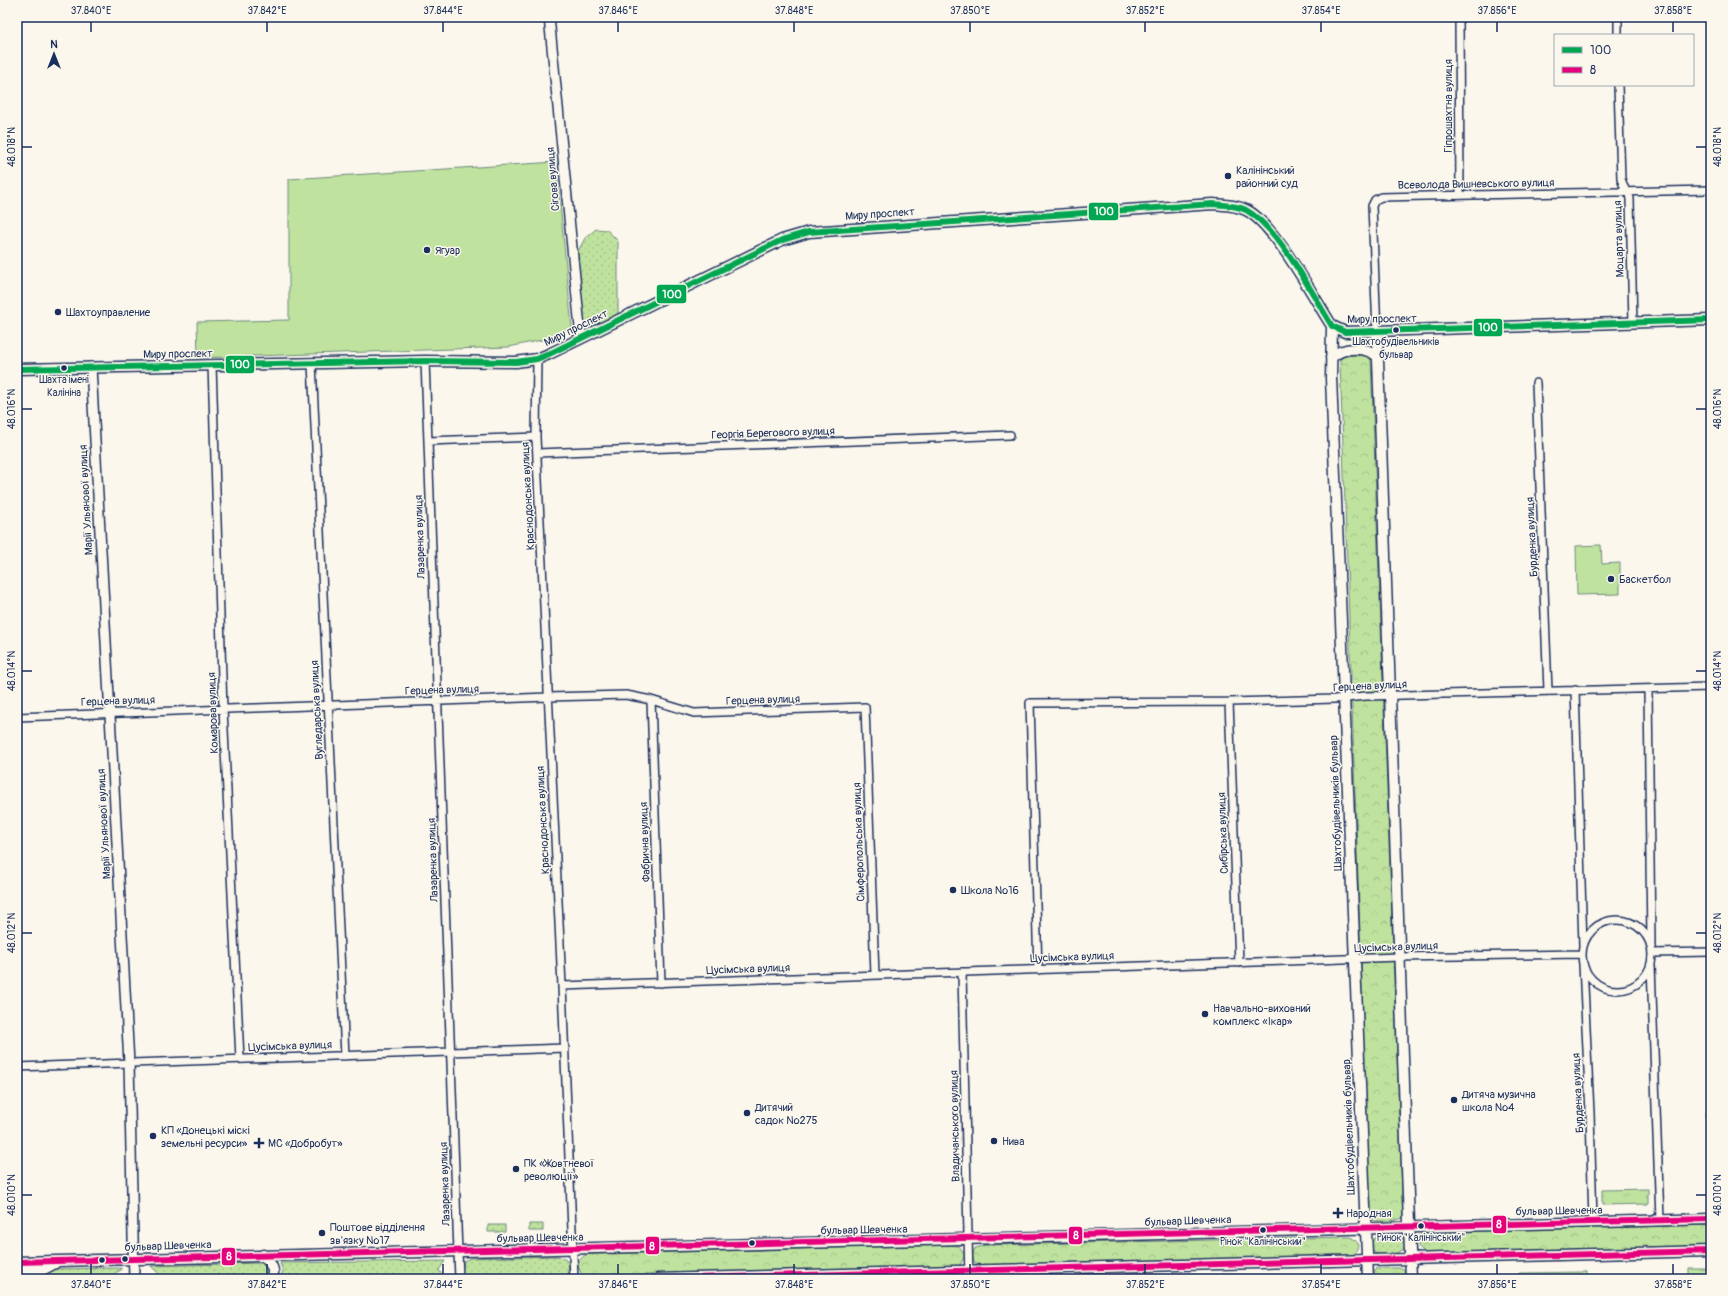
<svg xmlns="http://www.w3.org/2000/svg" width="1728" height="1296" font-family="Pangolin,sans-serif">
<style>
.grass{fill:url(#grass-dots);stroke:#6d897e}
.forest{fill:url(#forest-crowns);stroke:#6d897e}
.park{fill:url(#park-tufts);stroke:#6d897e}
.garden{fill:#bfe39e;stroke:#6d897e}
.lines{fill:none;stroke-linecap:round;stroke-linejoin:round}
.minor-casing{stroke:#1b2f5e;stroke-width:10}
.tertiary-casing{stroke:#1b2f5e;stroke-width:12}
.secondary-casing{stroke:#1b2f5e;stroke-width:13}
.minor{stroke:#fbf7ec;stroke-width:7}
.tertiary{stroke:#fbf7ec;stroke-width:9}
.secondary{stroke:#fbf7ec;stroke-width:10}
.bus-1-casing{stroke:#fbf7ec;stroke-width:9}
.bus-2-casing{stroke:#fbf7ec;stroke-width:9}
.bus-1{stroke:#00a651;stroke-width:6}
.bus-2{stroke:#e5007d;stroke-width:6}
.ticks{fill:none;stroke:#1b2f5e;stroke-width:1.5}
.poi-dot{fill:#1b2f5e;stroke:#fbf7ec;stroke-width:1.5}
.labels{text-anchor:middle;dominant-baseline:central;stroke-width:3;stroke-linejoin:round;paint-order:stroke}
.bus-label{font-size:10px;fill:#1b2f5e;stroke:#fbf7ec}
.street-label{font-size:11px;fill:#1b2f5e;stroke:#fbf7ec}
.poi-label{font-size:11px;fill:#1b2f5e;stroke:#fbf7ec;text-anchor:start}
.line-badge{stroke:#fbf7ec;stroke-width:1.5}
.badge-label{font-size:11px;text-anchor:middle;font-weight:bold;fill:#fff}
.neatline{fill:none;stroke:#1b2f5e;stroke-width:1.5}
.ticks-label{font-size:10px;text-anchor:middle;fill:#1b2f5e}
</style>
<defs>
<pattern id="grass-dots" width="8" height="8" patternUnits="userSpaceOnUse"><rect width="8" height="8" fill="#bfe39e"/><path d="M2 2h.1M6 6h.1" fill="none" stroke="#a4c38a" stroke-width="1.8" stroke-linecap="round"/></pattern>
<pattern id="forest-crowns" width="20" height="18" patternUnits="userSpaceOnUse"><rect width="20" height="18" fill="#bfe39e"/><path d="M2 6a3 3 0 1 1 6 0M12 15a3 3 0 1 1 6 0" fill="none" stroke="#a4c38a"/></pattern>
<pattern id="park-tufts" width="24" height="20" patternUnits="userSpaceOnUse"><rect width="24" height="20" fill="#bfe39e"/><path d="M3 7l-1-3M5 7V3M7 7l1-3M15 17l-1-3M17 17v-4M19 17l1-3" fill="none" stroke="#a4c38a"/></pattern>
</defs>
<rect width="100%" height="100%" fill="#fbf7ec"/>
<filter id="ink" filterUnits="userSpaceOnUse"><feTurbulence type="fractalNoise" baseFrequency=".025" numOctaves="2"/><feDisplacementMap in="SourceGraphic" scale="8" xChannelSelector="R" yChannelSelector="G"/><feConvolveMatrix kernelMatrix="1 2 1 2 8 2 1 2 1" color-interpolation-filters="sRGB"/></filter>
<g filter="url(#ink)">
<path class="grass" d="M 596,229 L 607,230 L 618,241 L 618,313 L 610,321 L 588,330 L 580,325 L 573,261 L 585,238 Z
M 529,1224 L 543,1224 L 543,1231 L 529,1231 Z
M 488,1225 L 505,1225 L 505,1232 L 488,1232 Z
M 1387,1234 C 1411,1234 1412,1254 1386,1255 C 1381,1255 1378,1255 1374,1252 C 1366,1241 1377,1235 1387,1234 Z
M 558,1256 L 566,1260 L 569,1263 L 568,1274 L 560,1278 L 471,1279 L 464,1277 L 462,1273 L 464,1261 L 470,1258 Z
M 445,1261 L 439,1270 L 441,1274 L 445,1276 L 445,1279 L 280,1279 L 283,1271 L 280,1263 Z
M 262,1263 C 268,1266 270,1272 264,1277 L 229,1277 L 224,1279 L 159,1279 L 159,1274 L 151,1266 Z
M 121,1268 L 121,1270 L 115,1273 L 114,1279 L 17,1279 L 17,1274 L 51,1269 Z"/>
<path class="forest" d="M 1346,355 L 1365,355 L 1370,357 L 1371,361 L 1403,1218 C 1392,1222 1382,1222 1370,1220 L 1340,361 L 1342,357 Z
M 1711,1225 L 1711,1246 L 1432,1254 C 1420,1253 1417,1249 1418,1237 L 1425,1232 Z
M 1350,1237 C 1362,1242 1359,1250 1351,1257 L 985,1267 L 975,1263 L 972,1256 L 975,1248 L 987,1245 Z
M 948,1245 L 959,1246 L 965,1255 L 960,1265 L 955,1268 L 589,1276 L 582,1275 L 578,1266 C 579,1259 583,1255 590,1254 Z
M 1377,1268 L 1402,1268 L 1405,1271 L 1406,1279 L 1374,1279 L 1373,1273 Z"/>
<path class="park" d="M 1706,1112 L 1711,1112 L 1711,1127 L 1707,1127 Z
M 1648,1189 L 1648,1204 L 1602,1205 L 1602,1190 Z
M 1688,1268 L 1711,1268 L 1711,1279 L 1688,1279 Z
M 1587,1272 L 1587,1279 L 1519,1279 L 1519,1273 Z"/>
<path class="garden" d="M 556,162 L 572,328 L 551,338 L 509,347 L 198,358 L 197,322 L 289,320 L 289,179 Z
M 1601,545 L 1602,564 L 1620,563 L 1620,594 L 1577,595 L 1576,546 Z"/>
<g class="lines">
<defs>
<path id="minor" d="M 1459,17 L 1460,195
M 1618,35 L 1618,17
M 1618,85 L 1621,179 L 1626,192 L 1629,194 L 1630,199 L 1633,323
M 1377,332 L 1372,206 L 1375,200 L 1381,197 L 1711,190
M 537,359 L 536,437 L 562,986 L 574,1279
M 425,361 L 459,1279
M 312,363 L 345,1056
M 212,365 L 223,709 L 240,1059
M 1536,383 L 1548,691
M 428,441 L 536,437
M 537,453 L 1010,435
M 1648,689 L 1651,944
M 1575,690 L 1583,945
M 651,700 L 661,983
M 1229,702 L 1239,963
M 17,717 L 548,697 L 626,695 L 651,700 L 694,713 L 865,707 L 875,975
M1582 955a35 35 0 1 1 70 0a35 35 0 1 1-70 0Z
M 1652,953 L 1711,952
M 1583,964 L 1590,1113 L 1593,1222
M 1651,965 L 1660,1220
M 1038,970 L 1030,703 L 1229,702 L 1335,699 L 1366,696 L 1711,687
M 962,972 L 969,1279
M 562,986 L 1400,957 L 1582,954
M 17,1067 L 565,1048"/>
<path id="tertiary" d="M 549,17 L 581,338
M 91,367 L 129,1063 L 134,1279"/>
<path id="secondary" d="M 1332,326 L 1331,378 L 1368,1279
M 1377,332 L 1411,1279
M 1331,358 C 1343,346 1366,346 1378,357
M 17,369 L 425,361 L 516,362 L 537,359 L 549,354 L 782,240 L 809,232 L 1213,204 C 1225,205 1236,205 1246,210 C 1274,223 1314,298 1332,326 L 1345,332 L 1711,320
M 263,1255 C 269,1262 277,1269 271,1279
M 17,1262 L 1125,1235 L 1711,1219
M 17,1271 L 40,1271 L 55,1263
M 658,1279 L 1711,1251"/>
</defs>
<use href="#minor" class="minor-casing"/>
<use href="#tertiary" class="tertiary-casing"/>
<use href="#secondary" class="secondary-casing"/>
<use href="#minor" class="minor"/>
<use href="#tertiary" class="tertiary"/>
<use href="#secondary" class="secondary"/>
<defs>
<path id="bus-1" d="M 17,369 L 425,361 L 516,362 L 537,359 L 549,354 L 782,240 L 809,232 L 1213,204 C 1224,205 1236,205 1246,210 C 1280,229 1311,292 1332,326 L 1345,332 L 1711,320"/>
<path id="bus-2" d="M 17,1262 L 1711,1219
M 658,1279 L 1711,1251"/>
</defs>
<use href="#bus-1" class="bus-1-casing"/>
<use href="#bus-2" class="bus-2-casing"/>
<use href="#bus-1" class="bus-1"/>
<use href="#bus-2" class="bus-2"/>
</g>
</g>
<path class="ticks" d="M 91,22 L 91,32M 267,22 L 267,32M 443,22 L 443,32M 618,22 L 618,32M 794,22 L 794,32M 970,22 L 970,32M 1145,22 L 1145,32M 1321,22 L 1321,32M 1497,22 L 1497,32M 1673,22 L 1673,32M 22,147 L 32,147M 1696,147 L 1706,147M 22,409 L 32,409M 1696,409 L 1706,409M 22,671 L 32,671M 1696,671 L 1706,671M 22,933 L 32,933M 1696,933 L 1706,933M 22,1195 L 32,1195M 1696,1195 L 1706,1195M 91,1264 L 91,1274M 267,1264 L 267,1274M 443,1264 L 443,1274M 618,1264 L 618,1274M 794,1264 L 794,1274M 970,1264 L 970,1274M 1145,1264 L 1145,1274M 1321,1264 L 1321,1274M 1497,1264 L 1497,1274M 1673,1264 L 1673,1274"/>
<g class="poi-dot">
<circle cx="1228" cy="176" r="4"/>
<circle cx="427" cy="250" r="4"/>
<circle cx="58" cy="312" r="4"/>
<circle cx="1396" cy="330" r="3.5"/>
<circle cx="64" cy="368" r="3.5"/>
<circle cx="1611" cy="579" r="4"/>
<circle cx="953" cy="890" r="4"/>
<circle cx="1205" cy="1014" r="4"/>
<circle cx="1454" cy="1100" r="4"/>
<circle cx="747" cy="1113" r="4"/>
<circle cx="153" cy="1136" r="4"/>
<circle cx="994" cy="1141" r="4"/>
<path d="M257 1137h4v4h4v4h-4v4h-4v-4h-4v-4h4z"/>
<circle cx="516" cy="1169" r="4"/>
<path d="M1336 1207h4v4h4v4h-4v4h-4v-4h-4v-4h4z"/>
<circle cx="1421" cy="1226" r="3.5"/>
<circle cx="1263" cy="1230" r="3.5"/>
<circle cx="322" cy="1233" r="4"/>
<circle cx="752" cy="1243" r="3.5"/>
<circle cx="125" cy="1259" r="3.5"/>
<circle cx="102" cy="1260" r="3.5"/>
</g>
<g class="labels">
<g class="bus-label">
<text x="1396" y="342">Шахтобудівельників<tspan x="1396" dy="13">бульвар</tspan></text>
<text x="64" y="380">Шахта імені<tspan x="64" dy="13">Калініна</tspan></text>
<text x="1421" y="1238">Ринок "Калінінський"</text>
<text x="1263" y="1242">Рінок "Калінінський"</text>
</g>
<g class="street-label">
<text transform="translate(1448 106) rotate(-90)">Гіпрошахтна вулиця</text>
<text transform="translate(553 179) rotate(-95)">Сігова вулиця</text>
<text transform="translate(1476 184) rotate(-1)">Всеволода Вишневського вулиця</text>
<text transform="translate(880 214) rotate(-4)">Миру проспект</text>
<text transform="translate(1619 239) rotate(-92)">Моцарта вулиця</text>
<text transform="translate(1382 319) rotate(-1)">Миру проспект</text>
<text transform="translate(576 328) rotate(-26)">Миру проспект</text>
<text transform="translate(178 354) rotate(-1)">Миру проспект</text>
<text transform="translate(773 433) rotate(-2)">Георгія Берегового вулиця</text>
<text transform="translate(528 496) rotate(-93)">Краснодонська вулиця</text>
<text transform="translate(86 500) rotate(-93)">Марії Ульянової вулиця</text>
<text transform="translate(420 537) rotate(-92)">Лазаренка вулиця</text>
<text transform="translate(1532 537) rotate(-93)">Бурденка вулиця</text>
<text transform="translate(1370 686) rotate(-3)">Герцена вулиця</text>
<text transform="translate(442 690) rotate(-2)">Герцена вулиця</text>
<text transform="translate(763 700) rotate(-2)">Герцена вулиця</text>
<text transform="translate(118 701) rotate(-2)">Герцена вулиця</text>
<text transform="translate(317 710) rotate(-93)">Вугледарська вулиця</text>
<text transform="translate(213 713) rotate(-92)">Комарова вулиця</text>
<text transform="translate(1336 803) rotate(-92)">Шахтобудівельників бульвар</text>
<text transform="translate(543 820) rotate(-93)">Краснодонська вулиця</text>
<text transform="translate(104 824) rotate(-93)">Марії Ульянової вулиця</text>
<text transform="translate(1223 833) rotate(-92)">Сибірська вулиця</text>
<text transform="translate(645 842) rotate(-92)">Фабрична вулиця</text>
<text transform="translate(859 842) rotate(-92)">Сімферопольська вулиця</text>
<text transform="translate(433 860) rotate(-92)">Лазаренка вулиця</text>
<text transform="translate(1396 947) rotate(-2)">Цусімська вулиця</text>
<text transform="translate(1072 957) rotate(-2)">Цусімська вулиця</text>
<text transform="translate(748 969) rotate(-2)">Цусімська вулиця</text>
<text transform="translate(290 1046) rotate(-2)">Цусімська вулиця</text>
<text transform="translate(1578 1093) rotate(-93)">Бурденка вулиця</text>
<text transform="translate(955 1126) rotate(-91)">Владичанського вулиця</text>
<text transform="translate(1349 1127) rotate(-92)">Шахтобудівельників бульвар</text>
<text transform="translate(445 1184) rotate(-92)">Лазаренка вулиця</text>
<text transform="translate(1559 1211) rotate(-1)">бульвар Шевченка</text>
<text transform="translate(1188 1221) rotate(-2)">бульвар Шевченка</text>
<text transform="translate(864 1230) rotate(-1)">бульвар Шевченка</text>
<text transform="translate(540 1238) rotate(-1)">бульвар Шевченка</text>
<text transform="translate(168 1246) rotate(-2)">бульвар Шевченка</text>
</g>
<g class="poi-label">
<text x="1236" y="170">Калінінський<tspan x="1236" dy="13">районний суд</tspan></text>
<text x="435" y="250">Ягуар</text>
<text x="66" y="312">Шахтоуправление</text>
<text x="1619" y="579">Баскетбол</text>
<text x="961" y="890">Школа №16</text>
<text x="1213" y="1008">Навчально-виховний<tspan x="1213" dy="13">комплекс «Ікар»</tspan></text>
<text x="1462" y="1094">Дитяча музична<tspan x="1462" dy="13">школа №4</tspan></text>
<text x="755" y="1107">Дитячий<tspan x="755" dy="13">садок №275</tspan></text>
<text x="161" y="1130">КП «Донецькі міскі<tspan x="161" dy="13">земельні ресурси»</tspan></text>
<text x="1002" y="1141">Нива</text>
<text x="268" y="1143">МС «Добробут»</text>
<text x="524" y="1163">ПК «Жовтневої<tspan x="524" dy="13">революції»</tspan></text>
<text x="1346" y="1213">Народная</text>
<text x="330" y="1227">Поштове відділення<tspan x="330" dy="13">зв'язку №17</tspan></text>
</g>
</g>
<g class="line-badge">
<rect x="1088" y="202" width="31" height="19" rx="4" fill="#00a651"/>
<rect x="656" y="284" width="31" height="20" rx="4" fill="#00a651"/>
<rect x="1473" y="318" width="30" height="19" rx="4" fill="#00a651"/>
<rect x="225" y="355" width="30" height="19" rx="4" fill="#00a651"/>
<rect x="1492" y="1215" width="15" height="19" rx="4" fill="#e5007d"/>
<rect x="1068" y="1226" width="15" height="19" rx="4" fill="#e5007d"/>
<rect x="645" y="1236" width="15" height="19" rx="4" fill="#e5007d"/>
<rect x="221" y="1247" width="15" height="19" rx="4" fill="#e5007d"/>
</g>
<g class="badge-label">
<text x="1104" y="215">100</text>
<text x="672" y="298">100</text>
<text x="1488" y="331">100</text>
<text x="240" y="368">100</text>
<text x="1499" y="1228">8</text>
<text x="1076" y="1239">8</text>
<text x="652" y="1250">8</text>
<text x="229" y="1260">8</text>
</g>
<rect width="1728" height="1296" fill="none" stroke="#fbf7ec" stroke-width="44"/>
<rect x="1554" y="34" width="140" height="52" fill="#fbf7ec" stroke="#a1a7b3"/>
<rect x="1562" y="47" width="20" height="6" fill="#00a651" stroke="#a1a7b3"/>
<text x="1590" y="54" font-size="12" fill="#1b2f5e">100</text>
<rect x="1562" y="67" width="20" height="6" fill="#e5007d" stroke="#a1a7b3"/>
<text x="1590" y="74" font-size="12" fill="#1b2f5e">8</text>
<g transform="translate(54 54)" stroke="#fbf7ec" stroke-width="3" paint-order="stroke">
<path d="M0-3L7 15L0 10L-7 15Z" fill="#1b2f5e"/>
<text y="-6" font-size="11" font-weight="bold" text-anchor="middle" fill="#1b2f5e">N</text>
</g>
<rect x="22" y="22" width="1684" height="1252" class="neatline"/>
<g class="ticks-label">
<text x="91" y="14">37.840°E</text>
<text x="267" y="14">37.842°E</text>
<text x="443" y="14">37.844°E</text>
<text x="618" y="14">37.846°E</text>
<text x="794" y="14">37.848°E</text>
<text x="970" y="14">37.850°E</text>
<text x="1145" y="14">37.852°E</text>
<text x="1321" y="14">37.854°E</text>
<text x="1497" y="14">37.856°E</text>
<text x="1673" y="14">37.858°E</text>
<text transform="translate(11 147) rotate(-90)" y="4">48.018°N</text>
<text transform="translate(1717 147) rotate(-90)" y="4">48.018°N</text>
<text transform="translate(11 409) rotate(-90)" y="4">48.016°N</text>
<text transform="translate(1717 409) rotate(-90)" y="4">48.016°N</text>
<text transform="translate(11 671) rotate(-90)" y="4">48.014°N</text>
<text transform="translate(1717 671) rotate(-90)" y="4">48.014°N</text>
<text transform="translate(11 933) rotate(-90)" y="4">48.012°N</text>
<text transform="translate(1717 933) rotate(-90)" y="4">48.012°N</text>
<text transform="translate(11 1195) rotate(-90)" y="4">48.010°N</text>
<text transform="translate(1717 1195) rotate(-90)" y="4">48.010°N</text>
<text x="91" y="1288">37.840°E</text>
<text x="267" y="1288">37.842°E</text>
<text x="443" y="1288">37.844°E</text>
<text x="618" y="1288">37.846°E</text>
<text x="794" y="1288">37.848°E</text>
<text x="970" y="1288">37.850°E</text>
<text x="1145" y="1288">37.852°E</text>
<text x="1321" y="1288">37.854°E</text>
<text x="1497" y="1288">37.856°E</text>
<text x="1673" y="1288">37.858°E</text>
</g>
</svg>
